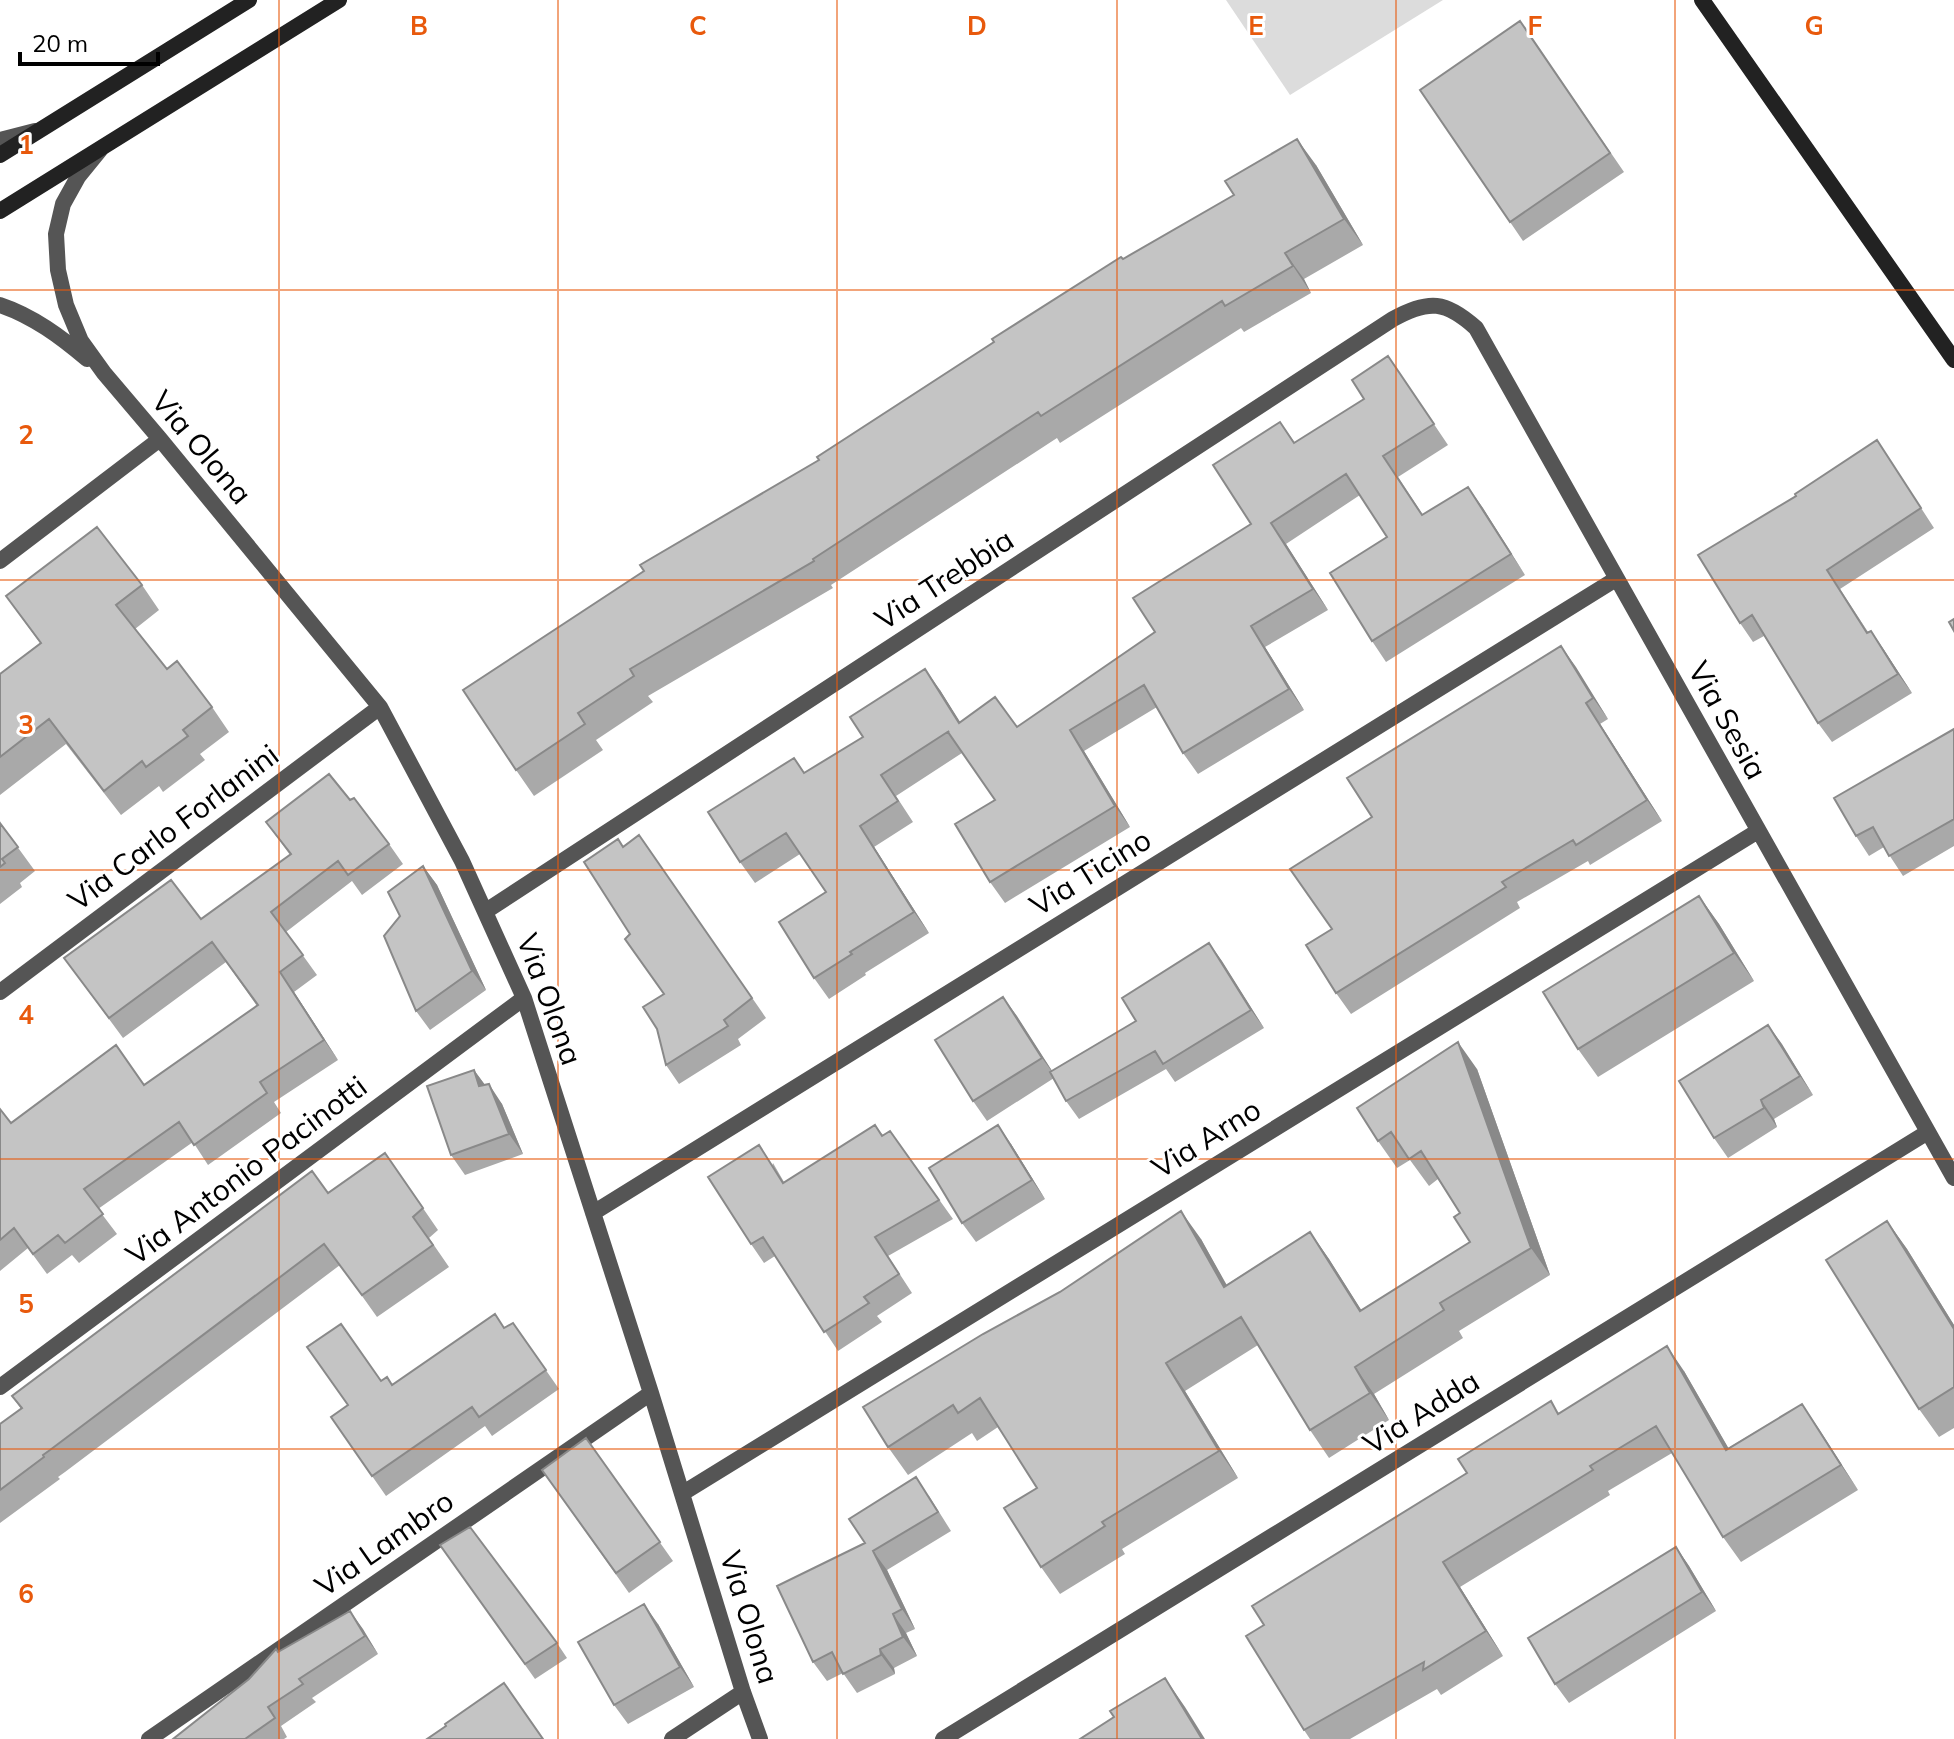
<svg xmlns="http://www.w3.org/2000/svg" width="1954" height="1739" font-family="Mulish,sans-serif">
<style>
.green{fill:#dcdcdc}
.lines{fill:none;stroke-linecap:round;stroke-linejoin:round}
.street{stroke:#555;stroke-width:16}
.secondary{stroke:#222;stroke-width:16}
.wall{fill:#a9a9a9}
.shaded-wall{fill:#898989}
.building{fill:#c4c4c4;stroke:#898989;stroke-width:2}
.grid{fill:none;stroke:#e8590c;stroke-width:2;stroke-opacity:0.55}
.labels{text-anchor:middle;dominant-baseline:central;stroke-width:6;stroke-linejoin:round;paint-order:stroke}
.street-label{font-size:30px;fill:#000;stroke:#fff}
.grid-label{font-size:26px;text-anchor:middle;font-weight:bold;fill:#e8590c;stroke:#fff;stroke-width:6;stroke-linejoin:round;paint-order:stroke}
</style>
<rect width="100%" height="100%" fill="#fff"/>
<path class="green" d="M 1226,0 L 1443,0 L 1290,95 Z"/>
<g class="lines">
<path class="street" d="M 0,140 L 35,131
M 100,150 L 78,177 L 63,204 L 56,234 L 58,270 L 66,305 L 81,341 L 104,373 L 160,439 L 380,707 L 462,861 L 524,998 L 651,1393 L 743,1692 L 760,1739
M 0,305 C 33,316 61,337 87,359
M 0,561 L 160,439
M 486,911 L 1393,319 C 1429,299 1446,301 1476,328 L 1954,1178
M 0,992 L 380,707
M 593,1213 L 1616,579
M 0,1387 L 524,998
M 683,1493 L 1758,831
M 149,1739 L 651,1393
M 672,1739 L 743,1692
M 943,1739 L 1928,1132"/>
<path class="secondary" d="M 1702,0 L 1954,360
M 0,155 L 249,0
M 0,211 L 339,0"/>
</g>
<path class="wall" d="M 1520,21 L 1624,172 L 1523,241 L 1420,90 Z
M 1316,165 L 1363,245 L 1304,279 L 1311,293 L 1244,332 L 1241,328 L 1060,443 L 1057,438 L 831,585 L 833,588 L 648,696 L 653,702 L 596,740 L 603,750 L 534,796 L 516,770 L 819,460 L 1123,259 Z
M 1388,356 L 1448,445 L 1398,477 L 1423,515 L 1468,487 L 1525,575 L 1386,662 L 1372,641 L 1387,537 L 1360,495 L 1286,544 L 1328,610 L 1265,647 L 1304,710 L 1198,774 L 1183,753 L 1157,707 L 1084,751 L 1130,827 L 1005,903 L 990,882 L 995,800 L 962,753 L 896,796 L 913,822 L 874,847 L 929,933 L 865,973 L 866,975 L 829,999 L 814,978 L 826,892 L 800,854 L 755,883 L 740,862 L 805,773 L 940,690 L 960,723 L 1017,727 L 1155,632 L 1251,524 L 1280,422 L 1295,443 L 1364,399 Z
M 1890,460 L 1934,528 L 1840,589 L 1868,632 L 1871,631 L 1884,650 L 1912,693 L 1832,742 L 1818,723 L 1764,636 L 1753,642 L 1740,623 Z
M 142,585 L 159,610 L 135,629 L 167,669 L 212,707 L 229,732 L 200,754 L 205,760 L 163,792 L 159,786 L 121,815 L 66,744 L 0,795 L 0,674 L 40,643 L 6,596 Z
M 1561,646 L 1608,719 L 1600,724 L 1662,821 L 1590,865 L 1588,861 L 1517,902 L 1520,908 L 1351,1014 L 1336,993 L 1332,929 L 1372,817 Z
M 1954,729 L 1954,846 L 1903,876 L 1884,847 L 1869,856 L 1856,836 Z
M 350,800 L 389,844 L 403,864 L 362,895 L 352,881 L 286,932 L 317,975 L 294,992 L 338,1060 L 274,1102 L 281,1113 L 208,1165 L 193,1142 L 98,1209 L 117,1234 L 79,1263 L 72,1255 L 47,1274 L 28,1248 L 0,1271 L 0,1109 L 11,1123 L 144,1085 L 257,1006 L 226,962 L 123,1038 L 64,958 L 201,919 L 290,855 L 266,822 Z
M 0,823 L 35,871 L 20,883 L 22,887 L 0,904 Z
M 639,835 L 766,1018 L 738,1039 L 741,1045 L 679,1084 L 666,1065 L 664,994 L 623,846 Z
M 423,866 L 437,885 L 486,990 L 430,1030 L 416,1011 L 400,916 Z
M 1699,896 L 1719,924 L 1754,981 L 1598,1077 L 1578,1049 Z
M 1209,943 L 1264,1028 L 1175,1082 L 1166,1069 L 1079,1119 L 1066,1101 L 1054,1078 L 987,1121 L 973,1101 L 1003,997 L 1052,1071 L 1136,1021 Z
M 1768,1025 L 1813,1095 L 1774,1119 L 1777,1127 L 1728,1158 L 1714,1138 Z
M 1477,1069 L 1550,1275 L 1459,1331 L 1463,1338 L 1374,1394 L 1389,1420 L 1329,1458 L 1310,1430 L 1258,1345 L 1185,1391 L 1238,1478 L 1122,1549 L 1125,1554 L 1060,1594 L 1041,1567 L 1037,1488 L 998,1427 L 977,1441 L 972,1433 L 908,1475 L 888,1447 L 1201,1239 L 1226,1285 L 1310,1232 L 1329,1259 L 1361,1310 L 1470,1242 L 1460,1213 L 1438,1179 L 1429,1186 L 1410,1160 L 1397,1168 L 1378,1141 Z
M 474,1070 L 485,1085 L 502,1104 L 523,1154 L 465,1175 L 451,1155 Z
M 875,1125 L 883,1135 L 890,1131 L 953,1219 L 888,1256 L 912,1293 L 877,1316 L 882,1322 L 838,1351 L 775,1256 L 764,1263 L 751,1244 L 773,1163 L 784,1182 Z
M 1011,1144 L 1045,1199 L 976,1242 L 962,1223 Z
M 385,1153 L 438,1230 L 429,1238 L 449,1267 L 377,1317 L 340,1265 L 65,1472 L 58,1477 L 60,1479 L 0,1523 L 0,1424 L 21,1409 L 12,1396 L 328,1193 Z
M 1887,1221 L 1907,1249 L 1954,1325 L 1954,1428 L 1939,1437 L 1919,1409 Z
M 513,1323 L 559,1389 L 492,1436 L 485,1426 L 386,1496 L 331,1417 L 381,1381 L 392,1385 Z
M 1684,1371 L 1728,1448 L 1802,1404 L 1858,1490 L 1741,1562 L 1723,1537 L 1672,1453 L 1608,1491 L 1610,1495 L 1460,1587 L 1503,1656 L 1441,1695 L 1437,1689 L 1350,1739 L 1310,1739 L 1304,1730 L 1264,1625 L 1467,1473 L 1559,1413 Z
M 586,1438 L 673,1561 L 629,1593 L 542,1470 Z
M 929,1496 L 951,1531 L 887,1570 L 915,1629 L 906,1633 L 917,1656 L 894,1668 L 895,1674 L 857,1693 L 843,1673 L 827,1681 L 813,1662 L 865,1543 Z
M 440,1545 L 557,1643 L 567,1658 L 535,1679 Z
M 1676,1547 L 1689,1566 L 1716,1611 L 1569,1703 L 1555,1684 Z
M 350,1611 L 378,1654 L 312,1698 L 316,1702 L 281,1726 L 287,1737 L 284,1739 L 173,1739 L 249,1679 L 278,1652 Z
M 658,1624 L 694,1687 L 628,1724 L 614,1705 Z"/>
<path class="shaded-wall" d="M 1297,139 L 1316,165 L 1363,245 L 1344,219 Z
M 1285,253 L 1304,279 L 1311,293 L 1293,266 Z
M 1468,487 L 1483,508 L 1525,575 L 1511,554 Z
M 1271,523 L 1286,544 L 1328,610 L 1313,589 Z
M 1251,626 L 1265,647 L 1304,710 L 1289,689 Z
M 1871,631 L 1884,650 L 1912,693 L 1898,674 Z
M 1561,646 L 1576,667 L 1608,719 L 1593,698 Z
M 925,669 L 940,690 L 974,744 L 959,723 Z
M 1586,703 L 1600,724 L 1662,821 L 1647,800 Z
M 1070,730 L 1084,751 L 1130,827 L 1115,806 Z
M 860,826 L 874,847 L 929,933 L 914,912 Z
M 423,866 L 437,885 L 486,990 L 472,971 Z
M 1699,896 L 1719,924 L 1754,981 L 1734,953 Z
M 1209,943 L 1222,961 L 1264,1028 L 1251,1010 Z
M 280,972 L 294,992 L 338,1060 L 324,1040 Z
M 1003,997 L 1017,1016 L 1056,1077 L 1042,1058 Z
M 1768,1025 L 1782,1044 L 1813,1095 L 1800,1076 Z
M 1458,1042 L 1477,1069 L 1550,1275 L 1531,1248 Z
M 474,1070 L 488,1089 L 479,1086 Z
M 489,1084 L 502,1104 L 523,1154 L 509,1134 Z
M 1761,1100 L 1774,1119 L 1777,1127 L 1764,1108 Z
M 998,1125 L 1011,1144 L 1045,1199 L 1032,1180 Z
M 1181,1211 L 1201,1239 L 1243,1314 L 1224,1287 Z
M 1887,1221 L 1907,1249 L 1954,1325 L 1954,1329 Z
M 1310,1232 L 1329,1259 L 1379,1338 L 1360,1311 Z
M 1667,1346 L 1684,1371 L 1744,1475 L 1726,1450 Z
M 1166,1363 L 1185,1391 L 1238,1478 L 1219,1451 Z
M 1355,1367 L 1374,1394 L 1389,1420 L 1370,1393 Z
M 1802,1404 L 1819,1429 L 1858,1490 L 1841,1465 Z
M 1676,1547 L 1689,1566 L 1716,1611 L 1702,1592 Z
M 873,1551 L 887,1570 L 915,1629 L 902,1609 Z
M 1443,1562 L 1460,1587 L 1503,1656 L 1486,1631 Z
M 644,1604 L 658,1624 L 694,1687 L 680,1667 Z
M 350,1611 L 363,1629 L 378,1654 L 365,1636 Z
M 893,1614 L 906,1633 L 917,1656 L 903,1637 Z
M 880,1649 L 894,1668 L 895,1674 L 881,1655 Z
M 1165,1678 L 1185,1707 L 1205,1739 L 1202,1739 Z"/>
<path class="building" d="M 1520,21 L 1610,153 L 1510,222 L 1420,90 Z
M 1297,139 L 1344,219 L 1285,253 L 1293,266 L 1225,306 L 1222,301 L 1041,416 L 1038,412 L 813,559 L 814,561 L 630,669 L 634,676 L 578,713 L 585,724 L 516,770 L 463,690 L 644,571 L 640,565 L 819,460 L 817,457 L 994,342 L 992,339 L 1121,257 L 1123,259 L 1234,195 L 1225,181 Z
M 1388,356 L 1434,424 L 1383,456 L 1422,515 L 1468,487 L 1511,554 L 1372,641 L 1330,573 L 1387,537 L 1346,474 L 1271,523 L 1313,589 L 1251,626 L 1289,689 L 1183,753 L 1144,685 L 1070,730 L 1115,806 L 990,882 L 955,824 L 995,800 L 948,732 L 949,731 L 881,775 L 898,801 L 860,826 L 914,912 L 850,952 L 852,954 L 814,978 L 779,922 L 826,892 L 786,833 L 740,862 L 708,812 L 794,758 L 804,773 L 863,737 L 850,717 L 925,669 L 959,723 L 995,697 L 1017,727 L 1155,632 L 1133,598 L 1251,524 L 1213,465 L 1280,422 L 1294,443 L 1364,399 L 1352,380 Z
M 1877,440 L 1921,508 L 1827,570 L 1867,633 L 1871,631 L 1898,674 L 1818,723 L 1752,615 L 1740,623 L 1698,555 L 1796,496 L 1795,494 Z
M 97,527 L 142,585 L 116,605 L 167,669 L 177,661 L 212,707 L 183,730 L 188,736 L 146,767 L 142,761 L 104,791 L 49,719 L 0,757 L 0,674 L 41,643 L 6,596 Z
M 1954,619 L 1954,631 L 1949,622 Z
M 1561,646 L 1593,698 L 1586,703 L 1647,800 L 1576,845 L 1573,840 L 1502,882 L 1506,887 L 1336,993 L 1306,945 L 1332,929 L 1290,869 L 1372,817 L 1347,778 Z
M 1954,729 L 1954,819 L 1889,856 L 1873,827 L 1856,836 L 1834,798 Z
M 329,774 L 350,800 L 354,798 L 389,844 L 348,875 L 338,861 L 271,912 L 303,955 L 280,972 L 324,1040 L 260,1082 L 267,1093 L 194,1145 L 179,1122 L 84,1189 L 103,1214 L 65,1243 L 58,1235 L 33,1254 L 14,1228 L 0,1240 L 0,1109 L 11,1123 L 116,1045 L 144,1085 L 258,1005 L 212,942 L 109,1018 L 64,958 L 171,880 L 201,919 L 291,854 L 266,822 Z
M 0,823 L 18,847 L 2,859 L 5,863 L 0,867 Z
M 639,835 L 752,998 L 724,1020 L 728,1026 L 666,1065 L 657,1029 L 643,1007 L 664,994 L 625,939 L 630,934 L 584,862 L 618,839 L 623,847 Z
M 423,866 L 472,971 L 416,1011 L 384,936 L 400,916 L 388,892 Z
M 1699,896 L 1734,953 L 1578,1049 L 1543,992 Z
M 1209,943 L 1251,1010 L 1163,1064 L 1155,1051 L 1066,1101 L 1050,1072 L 1136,1021 L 1122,998 Z
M 1003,997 L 1042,1058 L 973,1101 L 935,1040 Z
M 1768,1025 L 1800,1076 L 1761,1100 L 1764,1108 L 1714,1138 L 1679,1081 Z
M 1458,1042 L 1531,1248 L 1440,1303 L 1444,1310 L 1355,1367 L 1370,1393 L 1310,1430 L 1241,1317 L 1166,1363 L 1219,1451 L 1102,1522 L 1105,1526 L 1041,1567 L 1004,1508 L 1037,1488 L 980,1398 L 958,1413 L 953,1405 L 888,1447 L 863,1407 L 983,1334 L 1060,1292 L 1181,1211 L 1224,1287 L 1310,1232 L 1360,1311 L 1470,1242 L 1454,1217 L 1460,1213 L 1421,1151 L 1409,1159 L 1391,1132 L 1378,1141 L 1357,1108 Z
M 474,1070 L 479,1086 L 489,1084 L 509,1134 L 451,1155 L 427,1086 Z
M 875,1125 L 882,1136 L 890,1131 L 939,1200 L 875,1237 L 899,1274 L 864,1297 L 869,1303 L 824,1332 L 763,1237 L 751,1244 L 708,1177 L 759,1145 L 783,1183 Z
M 998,1125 L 1032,1180 L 962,1223 L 929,1168 Z
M 385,1153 L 423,1208 L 413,1217 L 433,1245 L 362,1295 L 324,1244 L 50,1450 L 43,1455 L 44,1457 L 0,1490 L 0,1424 L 22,1408 L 12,1396 L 312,1171 L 328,1193 Z
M 1887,1221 L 1954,1329 L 1954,1387 L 1919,1409 L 1826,1260 Z
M 495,1314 L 504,1328 L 513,1323 L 546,1370 L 479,1417 L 472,1407 L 372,1476 L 331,1417 L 348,1405 L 307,1347 L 341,1324 L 381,1381 L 387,1377 L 392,1385 Z
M 1667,1346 L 1726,1450 L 1802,1404 L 1841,1465 L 1723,1537 L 1656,1426 L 1590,1466 L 1593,1470 L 1443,1562 L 1486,1631 L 1423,1670 L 1424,1662 L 1304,1730 L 1246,1636 L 1264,1625 L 1252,1606 L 1467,1473 L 1458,1459 L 1551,1401 L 1558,1414 Z
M 586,1438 L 660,1542 L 616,1573 L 542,1470 Z
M 916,1477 L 938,1512 L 873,1551 L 902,1609 L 893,1614 L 903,1637 L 880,1649 L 881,1655 L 843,1674 L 832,1652 L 813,1662 L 777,1586 L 865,1543 L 849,1519 Z
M 470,1527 L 557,1643 L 525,1664 L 440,1545 Z
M 1676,1547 L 1702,1592 L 1555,1684 L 1528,1638 Z
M 644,1604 L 680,1667 L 614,1705 L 578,1642 Z
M 350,1611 L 365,1636 L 299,1679 L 303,1684 L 268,1707 L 275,1718 L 245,1739 L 173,1739 L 249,1679 L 276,1649 L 278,1652 Z
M 1165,1678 L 1202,1739 L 1080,1739 L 1114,1717 L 1110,1711 Z
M 504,1683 L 543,1739 L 427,1739 L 446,1726 L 445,1724 Z"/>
<path class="grid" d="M 279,0 L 279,1739M 558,0 L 558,1739M 837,0 L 837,1739M 1117,0 L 1117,1739M 1396,0 L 1396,1739M 1675,0 L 1675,1739M 0,290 L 1954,290M 0,580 L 1954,580M 0,870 L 1954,870M 0,1159 L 1954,1159M 0,1449 L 1954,1449"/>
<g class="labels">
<g class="street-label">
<text transform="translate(202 447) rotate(50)">Via Olona</text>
<text transform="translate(944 579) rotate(-33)">Via Trebbia</text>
<text transform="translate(1728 720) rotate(61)">Via Sesia</text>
<text transform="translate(173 827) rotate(-37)">Via Carlo Forlanini</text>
<text transform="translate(1090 872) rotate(-32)">Via Ticino</text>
<text transform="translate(550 999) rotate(70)">Via Olona</text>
<text transform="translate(1206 1138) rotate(-32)">Via Arno</text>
<text transform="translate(246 1170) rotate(-37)">Via Antonio Pacinotti</text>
<text transform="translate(1421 1412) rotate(-32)">Via Adda</text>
<text transform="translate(384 1543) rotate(-35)">Via Lambro</text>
<text transform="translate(750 1617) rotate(73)">Via Olona</text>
</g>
</g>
<g class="grid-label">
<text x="419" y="35">B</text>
<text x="698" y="35">C</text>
<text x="977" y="35">D</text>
<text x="1256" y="35">E</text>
<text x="1535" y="35">F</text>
<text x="1814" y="35">G</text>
<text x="26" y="154">1</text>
<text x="26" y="444">2</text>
<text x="26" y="734">3</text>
<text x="26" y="1024">4</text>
<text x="26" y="1313">5</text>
<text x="26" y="1603">6</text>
</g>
<path d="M20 52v12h138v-12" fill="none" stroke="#000000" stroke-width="4"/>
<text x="32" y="52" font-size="24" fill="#000000" stroke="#ffffff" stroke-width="6" paint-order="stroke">20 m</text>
</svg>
